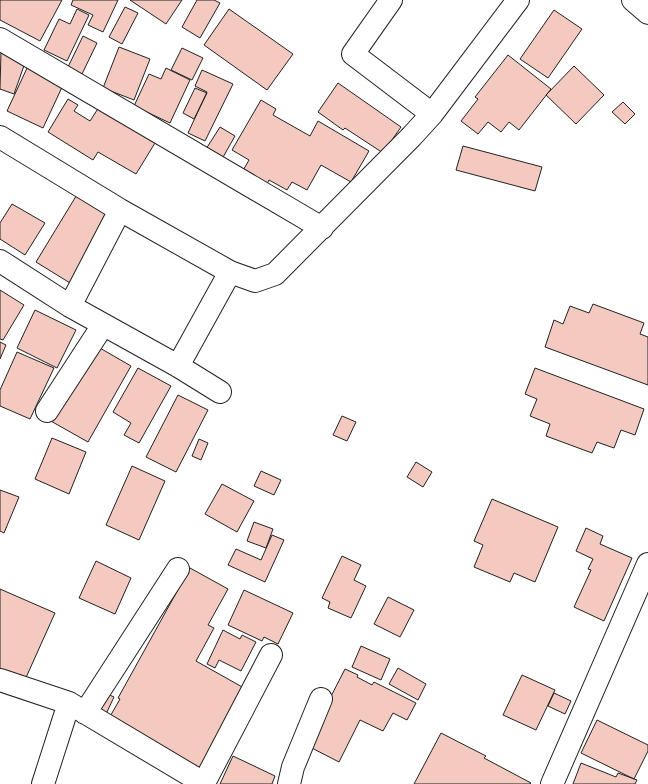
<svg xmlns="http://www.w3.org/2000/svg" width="648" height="784" font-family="'Nunito Sans',sans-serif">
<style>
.building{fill:#f3c9c0;stroke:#222}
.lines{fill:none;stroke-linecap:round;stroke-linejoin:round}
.minor-casing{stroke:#222;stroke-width:24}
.minor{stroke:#fff;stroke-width:22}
</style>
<rect width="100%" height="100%" fill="#fff"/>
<path class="building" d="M 0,0 L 62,0 L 40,41 L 0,20 Z
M 73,0 L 118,0 L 103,32 L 88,25 L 93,15 L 71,5 Z
M 130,0 L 182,0 L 166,24 Z
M 197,0 L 214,0 L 220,3 L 200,38 L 182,27 Z
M 125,7 L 138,13 L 122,44 L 109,37 Z
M 77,9 L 89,15 L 67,61 L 44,50 L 59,19 L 70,24 Z
M 229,9 L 293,54 L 267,90 L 204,45 Z
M 554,10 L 582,29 L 548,78 L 520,59 Z
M 83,36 L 97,43 L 82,74 L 68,67 Z
M 119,47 L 150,59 L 134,100 L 103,88 Z
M 182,48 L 203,58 L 192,80 L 171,70 Z
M 1,50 L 26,60 L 14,94 L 0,89 Z
M 508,55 L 551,89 L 519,130 L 509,122 L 501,132 L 488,122 L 478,134 L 461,121 L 478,99 L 475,97 Z
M 28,66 L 64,83 L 43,128 L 7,111 Z
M 574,66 L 604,95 L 576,124 L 546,95 Z
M 166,68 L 190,80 L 170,123 L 134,106 L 149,74 L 161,79 Z
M 202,70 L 233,84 L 205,141 L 188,133 L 207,92 L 195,86 Z
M 338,83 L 401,127 L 383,153 L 345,128 L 343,130 L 318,112 Z
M 195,88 L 207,93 L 194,119 L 183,113 Z
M 68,99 L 78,105 L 74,111 L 90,121 L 99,107 L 155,143 L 136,174 L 98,152 L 93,160 L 48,132 Z
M 261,100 L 276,109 L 273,115 L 310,136 L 318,121 L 369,151 L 351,182 L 321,165 L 307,190 L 292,182 L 287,190 L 269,180 L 265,188 L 241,174 L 249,160 L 232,150 Z
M 623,102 L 635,114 L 625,124 L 612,112 Z
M 220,127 L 235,136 L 222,159 L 206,149 Z
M 463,146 L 542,167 L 535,191 L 456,170 Z
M 81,188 L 115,209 L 70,283 L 36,262 Z
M 12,204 L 45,223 L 25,255 L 0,239 L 0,223 Z
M 0,290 L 24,305 L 3,340 L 0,339 Z
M 593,304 L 644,323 L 640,334 L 648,337 L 648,385 L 545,347 L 554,320 L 563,324 L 570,306 L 589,313 Z
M 35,310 L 76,330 L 57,368 L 17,348 Z
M 0,342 L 6,345 L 0,359 Z
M 93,344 L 131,366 L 88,442 L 49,420 Z
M 17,352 L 54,368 L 30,419 L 0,406 L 0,390 Z
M 138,368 L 171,386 L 139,443 L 124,435 L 131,423 L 113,412 Z
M 535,368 L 644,409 L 635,435 L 621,430 L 614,448 L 597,442 L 592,453 L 546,436 L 550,424 L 530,416 L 537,399 L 525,394 Z
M 178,395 L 208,410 L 176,472 L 146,457 Z
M 342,416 L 356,422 L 347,441 L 333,435 Z
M 52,438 L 86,452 L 69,494 L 35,479 Z
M 199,439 L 208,443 L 201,460 L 192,456 Z
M 416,462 L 432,472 L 423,487 L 407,477 Z
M 132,466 L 165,481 L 139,540 L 106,525 Z
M 261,471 L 281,480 L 274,495 L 254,486 Z
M 222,484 L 254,501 L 237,532 L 205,514 Z
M 0,490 L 19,497 L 4,533 L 0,531 Z
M 492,499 L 558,527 L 535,582 L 514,573 L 510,582 L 474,567 L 483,545 L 474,541 Z
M 254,522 L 273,529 L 266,548 L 247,541 Z
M 586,528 L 603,536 L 600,544 L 632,558 L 604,621 L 574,607 L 591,570 L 588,569 L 593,559 L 576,551 Z
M 272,535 L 284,540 L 265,582 L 228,565 L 236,549 L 261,560 Z
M 342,556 L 361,565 L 354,580 L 366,586 L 351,618 L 328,608 L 330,602 L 322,598 Z
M 96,561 L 131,578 L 115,614 L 79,598 Z
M 190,568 L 228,589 L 208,625 L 214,628 L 196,661 L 244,688 L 198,771 L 108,720 L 120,699 L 118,698 Z
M 0,589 L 55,613 L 24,682 L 0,671 Z
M 244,590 L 293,613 L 278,644 L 264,637 L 262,641 L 228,625 Z
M 388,597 L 414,610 L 400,637 L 374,624 Z
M 223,630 L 240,639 L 242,635 L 256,642 L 241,671 L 219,660 L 215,668 L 207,664 Z
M 361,646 L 390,659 L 381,680 L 352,667 Z
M 398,668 L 426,684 L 418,700 L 389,684 Z
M 345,669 L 358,675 L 357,677 L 372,685 L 374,682 L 416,703 L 407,720 L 393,713 L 383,731 L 360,720 L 339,762 L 306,745 Z
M 522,675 L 555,690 L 536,730 L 503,715 Z
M 103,692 L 114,697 L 106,714 L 95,709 Z
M 554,693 L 571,701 L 565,714 L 548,706 Z
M 597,720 L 648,745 L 648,751 L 634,779 L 581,753 Z
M 441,733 L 486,756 L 484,758 L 531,783 L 530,784 L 414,784 Z
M 233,756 L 275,776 L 272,784 L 220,784 Z
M 581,763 L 616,777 L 618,773 L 637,780 L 635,784 L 573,784 Z"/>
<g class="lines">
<defs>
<path id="minor" d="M 391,0 L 353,54 L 432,114
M 633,0 L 648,13
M 0,39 L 322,228
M 0,137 L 120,210 L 230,272 L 255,281 L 275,274 L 412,136 L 432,114 L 518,0
M 0,261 L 70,306 L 178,366 L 220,392
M 70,306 L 120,210
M 178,366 L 230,272
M 47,411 L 103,325
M 0,680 L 69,703 L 205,784
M 85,713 L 178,569
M 204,783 L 271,655
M 43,784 L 69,703
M 289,784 L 293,767 L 321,699
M 552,784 L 648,564"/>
</defs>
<use href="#minor" class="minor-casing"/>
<use href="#minor" class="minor"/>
</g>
</svg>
